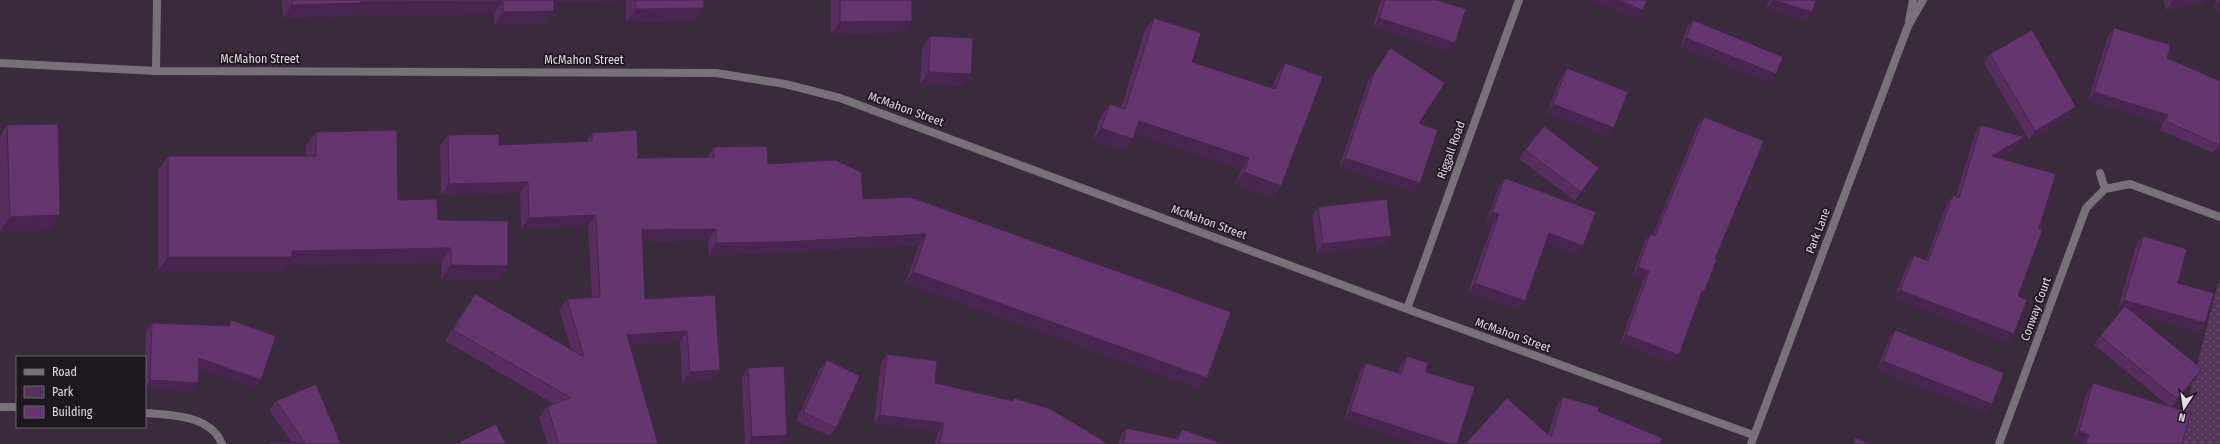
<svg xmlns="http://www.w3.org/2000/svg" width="2220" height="444" font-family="'Fira Sans Condensed',sans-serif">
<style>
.green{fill:url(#green-dots)}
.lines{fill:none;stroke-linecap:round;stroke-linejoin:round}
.minor{stroke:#78717a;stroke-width:8}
.tertiary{stroke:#78717a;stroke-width:8}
.wall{fill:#572e5f}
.shaded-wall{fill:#47254e}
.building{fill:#65356f;stroke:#47254e}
.labels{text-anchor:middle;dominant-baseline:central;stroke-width:3.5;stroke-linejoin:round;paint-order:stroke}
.street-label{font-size:12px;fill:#e3dae5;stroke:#1d171e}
</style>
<defs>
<pattern id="green-dots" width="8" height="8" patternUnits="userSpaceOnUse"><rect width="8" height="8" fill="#54345a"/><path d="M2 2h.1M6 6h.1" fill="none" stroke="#6c5172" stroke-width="1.8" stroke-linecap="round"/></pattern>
</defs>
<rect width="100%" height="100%" fill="#392b3c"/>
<path class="green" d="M 2218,283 L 2220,283 L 2220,444 L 2177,444 Z"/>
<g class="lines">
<path class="minor" d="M 0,63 L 156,71 L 716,73 L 785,84 L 840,98 L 1407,309 L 1753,435
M 156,71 L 157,0
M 2100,173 L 2105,189
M 1407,309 L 1519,0
M 0,407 L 17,407
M 145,413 C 171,415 211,415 222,444
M 1999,444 L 2086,208 L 2105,189 L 2130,184 L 2220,217"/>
<path class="tertiary" d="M 1909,21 L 1913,0
M 1751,444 L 1908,26 L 1923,0"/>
</g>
<path class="wall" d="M 282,0 L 704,0 L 704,8 L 695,21 L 626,22 L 626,1 L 554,2 L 545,24 L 494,25 L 494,14 L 352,15 L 351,16 L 283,18 Z
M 831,0 L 912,0 L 912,21 L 903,33 L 831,34 Z
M 1381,0 L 1437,0 L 1449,52 L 1373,27 Z
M 1769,0 L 1816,0 L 1806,21 L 1766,9 Z
M 2164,0 L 2205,0 L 2204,3 L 2166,10 Z
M 2217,0 L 2220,0 L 2220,12 L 2213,9 Z
M 1154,18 L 1192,62 L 1272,88 L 1277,75 L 1285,63 L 1281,186 L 1273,198 L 1235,184 L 1241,170 L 1134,134 L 1133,139 L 1124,151 L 1093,140 L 1101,116 L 1110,104 L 1121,108 L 1145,30 Z
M 1693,20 L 1770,83 L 1680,47 L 1687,28 Z
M 2114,28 L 2167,58 L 2220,81 L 2220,152 L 2215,150 L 2213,153 L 2160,130 L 2162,124 L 2088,101 L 2108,36 Z
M 930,36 L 962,86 L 920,84 L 922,48 Z
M 1990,54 L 2070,116 L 2029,140 L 1984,63 Z
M 1384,57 L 1419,123 L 1420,183 L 1414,192 L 1339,167 L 1368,82 Z
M 1567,68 L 1614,128 L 1608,136 L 1547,113 L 1561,77 Z
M 1704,117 L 1715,259 L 1673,363 L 1620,344 L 1643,280 L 1632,276 L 1644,243 L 1650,234 L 1653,235 L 1698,125 Z
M 7,125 L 60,215 L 50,230 L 0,231 L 0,136 Z
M 1981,125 L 2024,137 L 2017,146 L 1998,157 L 2018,296 L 2008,343 L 1894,298 L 1908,264 L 1914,255 L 1926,260 L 1947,204 L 1953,195 L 1956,196 L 1975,134 Z
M 316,132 L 398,200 L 438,220 L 508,266 L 498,280 L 441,280 L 441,263 L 286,265 L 282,271 L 158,271 L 158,170 L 168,156 L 306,156 L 306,146 Z
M 592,133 L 638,158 L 707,157 L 714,147 L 768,164 L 863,199 L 1199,389 L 905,283 L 919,245 L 774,253 L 709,255 L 708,240 L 642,241 L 645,299 L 715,295 L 720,370 L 712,381 L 682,383 L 680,342 L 630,345 L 658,444 L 548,444 L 539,418 L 547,406 L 554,404 L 445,341 L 467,305 L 475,294 L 571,349 L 559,310 L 567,299 L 592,297 L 588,226 L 521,229 L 520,193 L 441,195 L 440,146 L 448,135 L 499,145 L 586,142 Z
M 1525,150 L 1599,168 L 1575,201 L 1519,159 Z
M 1505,178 L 1583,246 L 1577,255 L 1545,243 L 1525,301 L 1519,310 L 1468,292 L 1493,223 L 1486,221 L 1499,187 Z
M 1318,207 L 1391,236 L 1385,245 L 1317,253 L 1312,216 Z
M 2143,236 L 2178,283 L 2205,323 L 2199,332 L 2134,314 L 2196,378 L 2172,407 L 2182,444 L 2083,444 L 2083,443 L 2073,440 L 2087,392 L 2093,383 L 2170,407 L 2094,345 L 2100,336 L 2122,310 L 2118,309 L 2136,245 Z
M 231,320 L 255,388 L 199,369 L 198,383 L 192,391 L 145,389 L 145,357 L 146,331 L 152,323 L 227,326 Z
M 1895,330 L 1992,404 L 1986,413 L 1877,370 L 1889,339 Z
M 887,354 L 935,383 L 1012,401 L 1014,398 L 1107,444 L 935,444 L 938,432 L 874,423 L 881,363 Z
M 1407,356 L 1426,372 L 1457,444 L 1417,444 L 1344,420 L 1360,372 L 1366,363 L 1398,373 L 1401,365 Z
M 827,360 L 836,428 L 830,436 L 796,421 L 820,369 Z
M 748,368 L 781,444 L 745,444 L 742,377 Z
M 1563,397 L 1598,411 L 1660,444 L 1465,444 L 1548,434 L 1557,406 Z
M 276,401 L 341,444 L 269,444 L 270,442 L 292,443 L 269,410 Z
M 1126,428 L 1175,439 L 1182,429 L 1223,444 L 1119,444 L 1120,437 Z"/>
<path class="shaded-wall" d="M 546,0 L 627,0 L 626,1 L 545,2 Z
M 1590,0 L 1618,0 L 1643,10 L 1637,19 Z
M 1773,0 L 1812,12 L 1806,21 L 1766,9 Z
M 2179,0 L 2205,0 L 2204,3 L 2166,10 L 2173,1 Z
M 2220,0 L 2220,12 L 2213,9 Z
M 503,1 L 494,14 L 352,15 L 351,16 L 283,18 L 292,5 L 360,2 Z
M 704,8 L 695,21 L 626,22 L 636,9 Z
M 554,11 L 545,24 L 494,25 L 503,12 Z
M 1379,18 L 1455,43 L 1449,52 L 1373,27 Z
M 912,21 L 903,33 L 831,34 L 840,22 Z
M 1686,38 L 1776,74 L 1770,83 L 1680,47 Z
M 929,72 L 971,74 L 962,86 L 920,84 Z
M 2094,92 L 2168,115 L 2162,124 L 2088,101 Z
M 1553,104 L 1614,128 L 1608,136 L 1547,113 Z
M 2076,107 L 2070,116 L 2029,140 L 2035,131 Z
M 1139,121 L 1249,158 L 1241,170 L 1130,133 Z
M 1101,128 L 1133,139 L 1124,151 L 1093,140 Z
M 2024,137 L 2017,146 L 1986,164 L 1992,156 Z
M 2220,142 L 2220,152 L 2215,150 L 2219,145 Z
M 1345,158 L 1420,183 L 1414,192 L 1339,167 Z
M 1599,168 L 1593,177 L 1575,201 L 1581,192 Z
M 1244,172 L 1281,186 L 1273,198 L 1235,184 Z
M 528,182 L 520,193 L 441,195 L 449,184 Z
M 1492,212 L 1499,214 L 1493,223 L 1486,221 Z
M 60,215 L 50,230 L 0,231 L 10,217 Z
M 596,215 L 588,226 L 521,229 L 529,218 Z
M 716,229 L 708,240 L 634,241 L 642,230 Z
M 1549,233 L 1583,246 L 1577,255 L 1543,242 Z
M 926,234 L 919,245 L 774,253 L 709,255 L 716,243 Z
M 1391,236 L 1385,245 L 1317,253 L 1323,244 Z
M 451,248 L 441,263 L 286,265 L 282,271 L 158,271 L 168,257 L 292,251 Z
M 451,265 L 508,266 L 498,280 L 441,280 Z
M 1638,267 L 1649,271 L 1643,280 L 1632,276 Z
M 913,272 L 1207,378 L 1199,389 L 905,283 Z
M 1475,283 L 1525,301 L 1519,310 L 1468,292 Z
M 1900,290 L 2014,334 L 2008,343 L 1894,298 Z
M 1702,291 L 1704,292 L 1698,301 Z
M 2124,300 L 2205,323 L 2199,332 L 2118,309 Z
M 687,331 L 680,342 L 619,346 L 627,335 Z
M 1626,335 L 1679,355 L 1673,363 L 1620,344 Z
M 199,358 L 261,380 L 255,388 L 193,367 Z
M 1883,361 L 1992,404 L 1986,413 L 1877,370 Z
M 2202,369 L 2196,378 L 2171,408 L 2177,399 Z
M 720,370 L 712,381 L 682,383 L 690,372 Z
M 150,380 L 198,383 L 192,391 L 145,389 L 145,387 Z
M 1350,411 L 1450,444 L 1417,444 L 1344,420 Z
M 880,415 L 944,423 L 938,432 L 874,423 Z
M 2079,431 L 2089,435 L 2083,443 L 2073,440 Z
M 787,435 L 781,444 L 747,444 L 752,437 Z"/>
<path class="building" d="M 292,0 L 554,0 L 554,11 L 503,12 L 503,1 L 360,2 L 360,3 L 292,5 Z
M 635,0 L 704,0 L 704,8 L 636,9 Z
M 840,0 L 912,0 L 912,21 L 840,22 Z
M 1385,0 L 1437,0 L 1466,9 L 1455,43 L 1379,18 Z
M 1618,0 L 1647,0 L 1643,10 Z
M 1773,0 L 1816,0 L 1812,12 Z
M 1154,18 L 1201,33 L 1192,62 L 1275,89 L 1285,63 L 1323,77 L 1281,186 L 1244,172 L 1249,158 L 1139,121 L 1133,139 L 1101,128 L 1110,104 L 1125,109 Z
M 1693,20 L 1783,57 L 1776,74 L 1686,38 Z
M 2114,28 L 2171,45 L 2167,58 L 2220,81 L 2220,142 L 2219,145 L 2166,121 L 2168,115 L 2094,92 Z
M 2032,30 L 2076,107 L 2035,131 L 1990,54 Z
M 930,36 L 973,38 L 971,74 L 929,72 Z
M 1390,48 L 1445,83 L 1419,123 L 1438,130 L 1420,183 L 1345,158 L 1374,73 Z
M 1567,68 L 1628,92 L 1614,128 L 1553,104 Z
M 1704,117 L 1764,141 L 1715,259 L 1717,259 L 1704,292 L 1702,291 L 1679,355 L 1626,335 L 1649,271 L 1638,267 L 1650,234 L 1655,236 Z
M 58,124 L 60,215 L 10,217 L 7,125 Z
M 1981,125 L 2024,137 L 1992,156 L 2056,174 L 2039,228 L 2043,229 L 2018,296 L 2027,300 L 2014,334 L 1900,290 L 1914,255 L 1928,261 L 1953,195 L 1959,198 Z
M 1544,126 L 1599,168 L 1581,192 L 1525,150 Z
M 397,130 L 398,200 L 437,199 L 438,220 L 508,221 L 508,266 L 451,265 L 451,248 L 292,251 L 292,257 L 168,257 L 168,156 L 316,156 L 316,132 Z
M 637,130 L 638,158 L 714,157 L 714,147 L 767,146 L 768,164 L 835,160 L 861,172 L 863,199 L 910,197 L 1231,312 L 1207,378 L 913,272 L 926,234 L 782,242 L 716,243 L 716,229 L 642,230 L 645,299 L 715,295 L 720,370 L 690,372 L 687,331 L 627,335 L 658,444 L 559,444 L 547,406 L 571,398 L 453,330 L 475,294 L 584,357 L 567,299 L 600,297 L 596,215 L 529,218 L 528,182 L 449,184 L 448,135 L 499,134 L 499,145 L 592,141 L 592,133 Z
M 1505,178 L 1596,212 L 1583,246 L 1549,233 L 1525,301 L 1475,283 L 1499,214 L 1492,212 Z
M 1387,199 L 1391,236 L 1323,244 L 1318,207 Z
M 2143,236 L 2187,249 L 2178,283 L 2214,293 L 2205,323 L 2124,300 Z
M 2125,306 L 2202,369 L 2177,399 L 2100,336 Z
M 231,320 L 276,336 L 261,380 L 199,358 L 198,383 L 150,380 L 152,323 L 229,326 Z
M 1895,330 L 2004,373 L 1992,404 L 1883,361 Z
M 887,354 L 937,361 L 935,383 L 1013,401 L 1014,398 L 1051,409 L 1107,443 L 1107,444 L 939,444 L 944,423 L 880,415 Z
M 1407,356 L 1428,363 L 1426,372 L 1475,387 L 1457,444 L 1450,444 L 1350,411 L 1366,363 L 1401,374 Z
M 827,360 L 860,376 L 836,428 L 803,412 Z
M 784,366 L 787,435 L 752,437 L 748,368 Z
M 2093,383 L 2191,413 L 2182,444 L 2085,444 L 2089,435 L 2079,431 Z
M 316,384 L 341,444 L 270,444 L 270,442 L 305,443 L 276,401 Z
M 1563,397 L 1599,407 L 1598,411 L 1662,438 L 1660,444 L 1465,444 L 1507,398 L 1551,437 Z
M 496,424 L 506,444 L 460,444 L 459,442 Z
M 1126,428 L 1178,439 L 1182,429 L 1223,444 L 1123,444 Z
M 1855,438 L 1871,444 L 1853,444 Z"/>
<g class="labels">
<g class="street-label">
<text x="260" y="59">McMahon Street</text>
<text x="584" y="60">McMahon Street</text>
<text transform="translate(906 109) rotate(20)">McMahon Street</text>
<text transform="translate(1451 150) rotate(-70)">Riggall Road</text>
<text transform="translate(1209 222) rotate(20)">McMahon Street</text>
<text transform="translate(1818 231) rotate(-69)">Park Lane</text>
<text transform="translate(2036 309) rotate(-70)">Conway Court</text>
<text transform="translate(1513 335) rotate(20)">McMahon Street</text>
</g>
</g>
<rect x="16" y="356" width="130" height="72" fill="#1d171e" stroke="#6c656e"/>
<rect x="24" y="369" width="20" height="6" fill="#78717a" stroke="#6c656e"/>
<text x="52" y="376" font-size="12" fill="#e3dae5">Road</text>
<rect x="24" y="386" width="20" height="12" fill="#54345a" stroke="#6c656e"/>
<text x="52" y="396" font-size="12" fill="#e3dae5">Park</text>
<rect x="24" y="406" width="20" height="12" fill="#65356f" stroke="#6c656e"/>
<text x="52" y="416" font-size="12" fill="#e3dae5">Building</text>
<g transform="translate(2184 408) rotate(192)" stroke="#1d171e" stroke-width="3" paint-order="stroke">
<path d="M0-3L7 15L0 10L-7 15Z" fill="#e3dae5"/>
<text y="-6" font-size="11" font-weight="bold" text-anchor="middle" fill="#e3dae5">N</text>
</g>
</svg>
